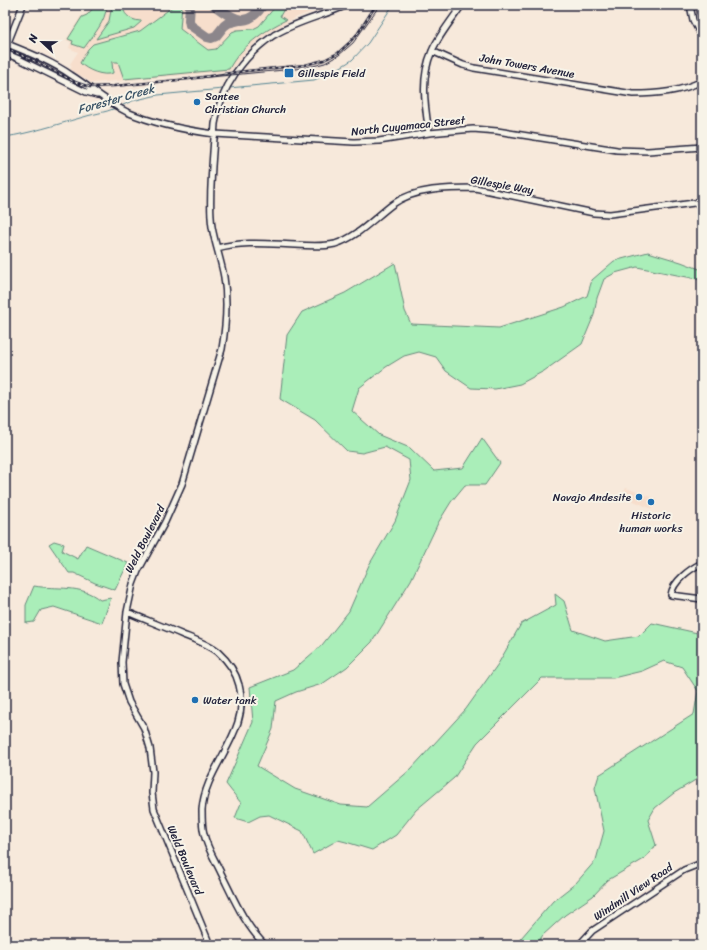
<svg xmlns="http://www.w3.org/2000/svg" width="707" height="950" font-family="Sriracha,sans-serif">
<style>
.built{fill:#f7decc}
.green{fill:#aaeeb9;stroke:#66887a}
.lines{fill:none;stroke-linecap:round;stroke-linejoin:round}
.stream{stroke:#548593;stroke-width:1}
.taxiway{stroke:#8c868b;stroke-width:10}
.secondary-casing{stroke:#22223b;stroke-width:8}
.secondary{stroke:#f7f3e8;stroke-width:5}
.tram{stroke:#22223b;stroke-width:1}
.rail-casing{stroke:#22223b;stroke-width:2.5}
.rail{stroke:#f7f3e8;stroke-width:1;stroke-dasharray:3;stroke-linecap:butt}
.poi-dot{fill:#1f6fb2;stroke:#f7f3e8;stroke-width:1.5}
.labels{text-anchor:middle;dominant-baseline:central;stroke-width:4;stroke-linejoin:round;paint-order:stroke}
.street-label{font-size:11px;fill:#22223b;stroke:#f7f3e8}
.poi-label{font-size:11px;fill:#22223b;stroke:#f7f3e8;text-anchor:start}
.water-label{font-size:12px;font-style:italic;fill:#3b5467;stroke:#f7f3e8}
</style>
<rect width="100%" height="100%" fill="#f7e9db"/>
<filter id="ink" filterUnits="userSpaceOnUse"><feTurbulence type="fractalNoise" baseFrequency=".025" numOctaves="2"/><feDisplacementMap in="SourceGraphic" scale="8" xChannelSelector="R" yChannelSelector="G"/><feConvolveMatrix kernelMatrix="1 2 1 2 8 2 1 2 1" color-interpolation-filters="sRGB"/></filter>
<g filter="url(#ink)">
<path class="built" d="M 94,5 L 332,5 L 297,17 L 269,32 L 247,50 L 230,71 L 92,83 L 70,69 L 72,66 L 70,64 L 78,52 L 69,48 L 71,42 L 66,40 L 81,16 L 86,14 Z
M 626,488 L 657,499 L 652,509 L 622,496 Z"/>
<path class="green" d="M 96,5 L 107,5 C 105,23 94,34 84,48 L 72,44 L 73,41 L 68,39 L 82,17 L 87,15 Z
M 112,5 L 125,5 L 124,11 C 127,18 135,21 142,21 L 134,28 L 96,39 L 109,21 Z
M 175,5 L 182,5 L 180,29 L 208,50 L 216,49 L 232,32 L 237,30 L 253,29 L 259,26 L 275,7 L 280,7 L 284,9 L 280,16 L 286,20 C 265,30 240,47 229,69 L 124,79 L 118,62 L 112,62 L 113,73 C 103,77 87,70 80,63 L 88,49 L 93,44 L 140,31 Z
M 648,252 L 681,262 L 702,270 L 702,280 L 637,267 L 615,273 L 604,279 L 597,298 L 594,315 L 582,344 L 544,371 L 520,384 L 495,389 L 471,388 L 446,371 L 436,357 L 419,352 L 404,356 L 386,367 L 359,388 L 352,411 L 379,435 L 410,448 L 434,471 L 463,468 L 482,438 L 500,463 L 485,485 L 465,485 L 451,502 L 438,523 L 411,580 L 372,642 L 347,667 L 322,684 L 296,692 L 276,701 L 273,729 L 257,766 L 295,789 L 341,805 L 367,807 L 411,769 L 466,709 L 498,664 L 521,624 L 556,605 L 555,594 L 564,601 L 573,630 L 605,641 L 639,636 L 652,623 L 702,634 L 702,776 L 674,793 L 655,808 L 648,820 L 656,845 L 644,859 L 608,880 L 593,896 L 565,915 L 543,935 L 536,945 L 515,945 L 553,901 L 576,883 L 596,860 L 604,831 L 595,788 L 599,775 L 694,714 L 698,691 L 682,667 L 664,661 L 642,671 L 613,678 L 542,678 L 477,743 L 454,778 L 416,810 L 396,835 L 372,850 L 346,842 L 338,840 L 313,854 L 302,831 L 269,815 L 260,816 L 248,822 L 235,818 L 241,803 L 226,784 L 253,722 L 250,687 L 293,670 L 322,645 L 349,611 L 369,565 L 395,521 L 411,480 L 409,460 L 385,447 L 362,453 L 347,451 L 315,420 L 280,399 L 287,335 L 302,312 L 345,293 L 395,263 L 405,311 L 411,324 L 499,328 L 564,307 L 587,296 L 592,280 L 614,261 Z
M 54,541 L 64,544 L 62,551 L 78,559 L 86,545 L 128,563 L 115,590 L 95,583 L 74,573 L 69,573 L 49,544 Z
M 34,586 C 57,590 81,584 100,600 L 111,598 L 102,623 L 54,607 L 41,610 L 34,622 L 26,623 L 26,605 Z"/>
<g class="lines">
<path class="stream" d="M 229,88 L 314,80 L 331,73 L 352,60 L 368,43 L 393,5
M 121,106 L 132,101 L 158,95 L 223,89
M 5,137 C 31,133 55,125 80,118 C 92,114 104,113 116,108"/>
<path class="taxiway" d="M 190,5 L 189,20 L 190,25 L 207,37 L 211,38 L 216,36 L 224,26 L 228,23 L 240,20
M 214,5 C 234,19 246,30 263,5"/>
<defs>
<path id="secondary" d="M 690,5 L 693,20 L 702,37
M 5,43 C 27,52 51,61 71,75 C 90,87 106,102 127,112 C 155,124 184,130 215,134 L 354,142 L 379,141 L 429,133 L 473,129 L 497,131 L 617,150 L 648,151 L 702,147
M 5,50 L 23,5
M 432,51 L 463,65 L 474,68 L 633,94 C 657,94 680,92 702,81
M 5,53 L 19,59 L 86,92 L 97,95
M 429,133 C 425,106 420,78 432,51 C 438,37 453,18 462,5
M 217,248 C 244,241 268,244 296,245 C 309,246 322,247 335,244 C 358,237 374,218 393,204 C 415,188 449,188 475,188 L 594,213 L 610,214 L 702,202
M 702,563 C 690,569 673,581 671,595 L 702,599
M 127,612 C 146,620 165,627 183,635 C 196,640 208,644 218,652 C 228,661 236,673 239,685 C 252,732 205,765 202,810 C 202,818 202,827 204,834 C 207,848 215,860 221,873 C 234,899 244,924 265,945
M 210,945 L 154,809 L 152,793 L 153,772 L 150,748 L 144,728 L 129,702 L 123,684 L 122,662 L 127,612 L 133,584 L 138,571 L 165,522 L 182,484 L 222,349 C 226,325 228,302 224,277 C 221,260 215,244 212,227 C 209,207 211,187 212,166 C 213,152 214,138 215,124 C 220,88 244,55 274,35 C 297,21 323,16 347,5
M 579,945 L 592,931 L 684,870 L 702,863"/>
</defs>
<use href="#secondary" class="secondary-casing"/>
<use href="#secondary" class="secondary"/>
<path class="tram" d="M 189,79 L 305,68 L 325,63 L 339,55 L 353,43 L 380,5"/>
<defs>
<path id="rail" d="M 5,48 L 37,62 L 75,82 L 90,87 L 114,86 L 189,79 L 237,72 L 305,65 L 324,60 L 338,53 L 349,43 L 358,33 L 376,5"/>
</defs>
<use href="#rail" class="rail-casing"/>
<use href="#rail" class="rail"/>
</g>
</g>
<g class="poi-dot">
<rect x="284" y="68" width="10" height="10" rx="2"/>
<circle cx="197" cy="102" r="4"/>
<circle cx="639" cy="497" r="4"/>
<circle cx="651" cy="502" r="4"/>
<circle cx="195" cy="700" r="4"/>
</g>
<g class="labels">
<g class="street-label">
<text transform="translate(527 66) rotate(10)">John Towers Avenue</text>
<text transform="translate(408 126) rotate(-6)">North Cuyamaca Street</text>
<text transform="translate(502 185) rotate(10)">Gillespie Way</text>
<text transform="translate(145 539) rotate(-63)">Weld Boulevard</text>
<text transform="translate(185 860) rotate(67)">Weld Boulevard</text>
<text transform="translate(633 892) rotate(-34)">Windmill View Road</text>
</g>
<g class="poi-label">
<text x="298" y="73">Gillespie Field</text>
<text x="205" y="96">Santee<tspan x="205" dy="13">Christian Church</tspan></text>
<text x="631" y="497" text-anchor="end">Navajo Andesite</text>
<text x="651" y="515" text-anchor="middle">Historic<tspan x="651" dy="13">human works</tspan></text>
<text x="203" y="700">Water tank</text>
</g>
<g class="water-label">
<text transform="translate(116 99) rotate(-16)">Forester Creek</text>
</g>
</g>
<rect width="707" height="950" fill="none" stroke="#f7f3e8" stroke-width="20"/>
<rect x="10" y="10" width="687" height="930" fill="none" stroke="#22223b" stroke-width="1.5" filter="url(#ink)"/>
<g transform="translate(42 42) rotate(292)" stroke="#f7f3e8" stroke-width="3" paint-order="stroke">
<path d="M0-3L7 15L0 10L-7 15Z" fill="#22223b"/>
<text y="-6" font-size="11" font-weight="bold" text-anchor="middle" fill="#22223b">N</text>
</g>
</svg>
